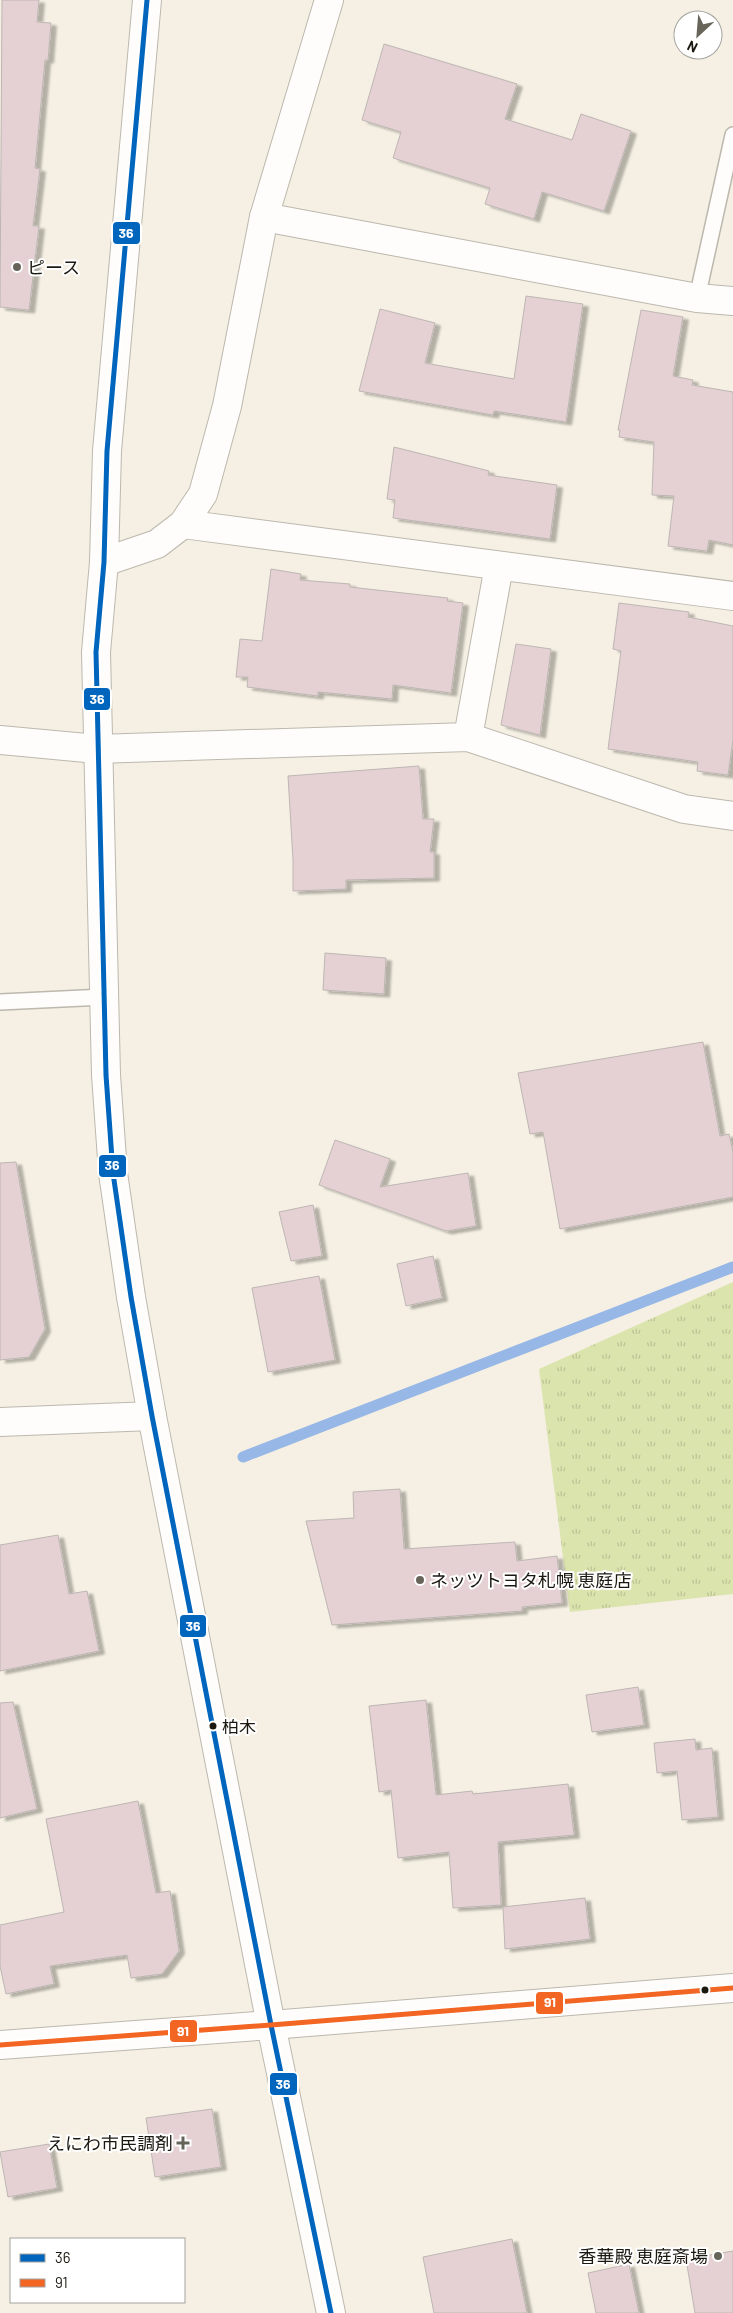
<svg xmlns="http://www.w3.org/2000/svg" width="733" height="2313" font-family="Barlow,'Noto Sans JP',sans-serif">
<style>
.park{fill:url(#park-tufts)}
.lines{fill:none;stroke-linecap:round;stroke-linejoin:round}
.stream{stroke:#97b7e6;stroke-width:11}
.building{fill:#e5d1d4;stroke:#bdb6b3;filter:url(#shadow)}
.lane-casing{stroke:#bcb8ae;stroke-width:18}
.street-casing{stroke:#bcb8ae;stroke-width:30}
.secondary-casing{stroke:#bcb8ae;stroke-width:30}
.primary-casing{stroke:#bcb8ae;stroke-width:30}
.lane{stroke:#fefdfb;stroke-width:15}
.street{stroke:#fefdfb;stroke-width:28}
.secondary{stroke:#fefdfb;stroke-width:28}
.primary{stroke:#fefdfb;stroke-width:28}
.bus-1-casing{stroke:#fff;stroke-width:9}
.bus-2-casing{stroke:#fff;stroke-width:9}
.bus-1{stroke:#0065bd;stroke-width:5}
.bus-2{stroke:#f26522;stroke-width:5}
.poi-dot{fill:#67645a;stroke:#fff;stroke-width:2}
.bus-dot{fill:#1b1810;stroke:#fff;stroke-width:2}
.labels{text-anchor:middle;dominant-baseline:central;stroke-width:4;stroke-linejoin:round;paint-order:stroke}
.bus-label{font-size:17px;fill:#1b1810;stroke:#fff;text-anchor:start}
.poi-label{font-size:18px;fill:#1b1810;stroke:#fff;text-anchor:start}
.line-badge{stroke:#fff;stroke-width:2}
.badge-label{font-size:14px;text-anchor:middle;font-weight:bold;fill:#fff}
</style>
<defs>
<pattern id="park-tufts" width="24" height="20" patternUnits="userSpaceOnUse" patternTransform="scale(1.25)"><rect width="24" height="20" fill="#dce4ae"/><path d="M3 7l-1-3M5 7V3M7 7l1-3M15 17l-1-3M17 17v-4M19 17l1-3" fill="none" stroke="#bcc395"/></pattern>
<filter id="shadow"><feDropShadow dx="5.5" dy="3" stdDeviation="1" flood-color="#0004"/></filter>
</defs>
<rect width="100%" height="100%" fill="#f5f0e3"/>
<path class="park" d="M 733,1282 L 733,1594 L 570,1612 L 539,1369 Z"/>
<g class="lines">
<path class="stream" d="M 243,1457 L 733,1267"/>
</g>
<path class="building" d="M 2,0 L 39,0 L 37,22 L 51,23 L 48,60 L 45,60 L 35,168 L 40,169 L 33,226 L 39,226 L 29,310 L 0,307 Z
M 384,44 L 517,84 L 505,119 L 572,140 L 581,114 L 631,131 L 604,211 L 542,192 L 534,219 L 485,204 L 490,188 L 393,158 L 401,132 L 362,120 Z
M 526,296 L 583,304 L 566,422 L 494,411 L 493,415 L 359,391 L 380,309 L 435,323 L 425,363 L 514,379 Z
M 641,310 L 683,317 L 673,376 L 693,380 L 692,385 L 733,392 L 733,545 L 709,540 L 707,551 L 668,546 L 674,496 L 652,495 L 654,442 L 619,437 L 620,430 L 618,430 Z
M 394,447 L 489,471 L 488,475 L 557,485 L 550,539 L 393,518 L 395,500 L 387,499 Z
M 271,569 L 301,574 L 300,580 L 350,584 L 350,587 L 448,598 L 447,601 L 463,603 L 451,693 L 393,685 L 392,699 L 318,692 L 318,696 L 247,687 L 248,677 L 236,677 L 240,639 L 262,641 Z
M 619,603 L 689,612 L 688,617 L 733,626 L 733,740 L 728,775 L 697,771 L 698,762 L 608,749 L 621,651 L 613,649 Z
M 516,644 L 551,649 L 540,735 L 501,725 Z
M 419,766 L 423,819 L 434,819 L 430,852 L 434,852 L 434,878 L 346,880 L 346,889 L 293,891 L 293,860 L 288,776 Z
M 325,953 L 386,958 L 384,994 L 323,990 Z
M 703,1042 L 720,1136 L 729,1134 L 733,1152 L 733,1197 L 560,1229 L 543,1132 L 530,1134 L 518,1073 Z
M 335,1140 L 390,1159 L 380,1187 L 468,1173 L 476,1226 L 446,1231 L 319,1185 Z
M 16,1162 L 45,1329 L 29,1357 L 0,1360 L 0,1163 Z
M 313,1205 L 322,1256 L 291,1261 L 279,1212 Z
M 433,1256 L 442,1298 L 406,1306 L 397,1264 Z
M 319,1276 L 335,1360 L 268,1372 L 252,1288 Z
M 400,1489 L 404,1549 L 515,1542 L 517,1561 L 557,1556 L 562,1603 L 522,1607 L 522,1611 L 332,1625 L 306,1521 L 354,1518 L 353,1492 Z
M 58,1535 L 69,1594 L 87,1591 L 99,1651 L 0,1671 L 0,1545 Z
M 638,1687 L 644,1725 L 592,1732 L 586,1695 Z
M 426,1700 L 436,1795 L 472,1791 L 473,1794 L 568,1784 L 574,1835 L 498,1842 L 501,1905 L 453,1908 L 449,1852 L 398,1858 L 391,1790 L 379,1792 L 369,1706 Z
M 13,1702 L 37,1809 L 0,1818 L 0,1703 Z
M 695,1739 L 696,1750 L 712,1748 L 718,1817 L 682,1820 L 677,1771 L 657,1773 L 654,1743 Z
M 138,1801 L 156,1893 L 170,1891 L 179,1951 L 162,1974 L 131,1978 L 127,1955 L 50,1966 L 54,1984 L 6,1994 L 0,1966 L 0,1925 L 64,1912 L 46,1819 Z
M 585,1898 L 590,1939 L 505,1949 L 503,1907 Z
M 212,2109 L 221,2167 L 155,2177 L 146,2118 Z
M 49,2144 L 57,2188 L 8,2197 L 0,2152 Z
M 512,2239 L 527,2313 L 434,2313 L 423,2257 Z
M 733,2251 L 733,2313 L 695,2313 L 686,2259 Z
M 629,2264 L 639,2313 L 596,2313 L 588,2273 Z"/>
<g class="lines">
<defs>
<path id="lane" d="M 697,298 L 733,135
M 0,1002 L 104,997"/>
<path id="street" d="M 264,217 L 697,298 L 733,301
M 183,524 L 733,596
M 499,566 L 468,737 L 684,809 L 733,816
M 0,740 L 97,749 L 468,737"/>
<path id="secondary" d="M 104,562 L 157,544 L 183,524 L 203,494 L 227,406 L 264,217 L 329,0
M 0,1422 L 152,1416
M 0,2045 L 271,2025 L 733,1988"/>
<path id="primary" d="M 147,0 L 107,451 L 104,562 L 96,652 L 106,1075 L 113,1173 L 131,1297 L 152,1416 L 271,2025 L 331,2313"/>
</defs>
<use href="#lane" class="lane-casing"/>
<use href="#street" class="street-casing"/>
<use href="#secondary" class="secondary-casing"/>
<use href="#primary" class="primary-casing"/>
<use href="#lane" class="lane"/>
<use href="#street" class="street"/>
<use href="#secondary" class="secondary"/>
<use href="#primary" class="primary"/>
<defs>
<path id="bus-1" d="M 147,0 L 107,451 L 104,562 L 96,652 L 106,1075 L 113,1173 L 131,1297 L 152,1416 L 271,2025 L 331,2313"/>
<path id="bus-2" d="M 0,2045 L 271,2025 L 733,1988"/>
</defs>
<use href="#bus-1" class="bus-1-casing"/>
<use href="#bus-2" class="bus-2-casing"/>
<use href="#bus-1" class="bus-1"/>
<use href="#bus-2" class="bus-2"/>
</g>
<g class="poi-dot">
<circle cx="17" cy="267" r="5"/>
<circle cx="420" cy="1580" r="5"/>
<path d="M180.5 2135.5h5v5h5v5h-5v5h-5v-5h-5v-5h5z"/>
<circle cx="718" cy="2256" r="5"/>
</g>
<g class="bus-dot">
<circle cx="213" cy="1726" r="4.5"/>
<circle cx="705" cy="1990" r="4.5"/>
</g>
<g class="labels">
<g class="bus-label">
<text x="222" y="1726">柏木</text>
</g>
<g class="poi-label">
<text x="27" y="267">ピース</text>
<text x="430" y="1580">ネッツトヨタ札幌 恵庭店</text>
<text x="173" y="2143" text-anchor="end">えにわ市民調剤</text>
<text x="708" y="2256" text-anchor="end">香華殿 恵庭斎場</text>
</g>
</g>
<g class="line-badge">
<rect x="112" y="221" width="29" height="24" rx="5" fill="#0065bd"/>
<rect x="83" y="687" width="28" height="24" rx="5" fill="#0065bd"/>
<rect x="98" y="1154" width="29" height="24" rx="5" fill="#0065bd"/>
<rect x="179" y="1614" width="28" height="24" rx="5" fill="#0065bd"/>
<rect x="535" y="1991" width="29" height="24" rx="5" fill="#f26522"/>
<rect x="169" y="2019" width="29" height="24" rx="5" fill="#f26522"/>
<rect x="269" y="2072" width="29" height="24" rx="5" fill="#0065bd"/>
</g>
<g class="badge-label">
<text x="126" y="238">36</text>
<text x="97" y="704">36</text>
<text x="112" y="1170">36</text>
<text x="193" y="1631">36</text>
<text x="550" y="2007">91</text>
<text x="183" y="2036">91</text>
<text x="283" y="2089">36</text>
</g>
<rect x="10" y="2238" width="175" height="65" fill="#ffffff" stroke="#a4a39f"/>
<rect x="20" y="2254" width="25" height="8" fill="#0065bd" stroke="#a4a39f"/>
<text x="55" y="2263" font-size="15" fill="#1b1810">36</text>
<rect x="20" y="2279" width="25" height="8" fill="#f26522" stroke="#a4a39f"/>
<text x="55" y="2288" font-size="15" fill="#1b1810">91</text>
<g transform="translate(698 35) rotate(206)"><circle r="24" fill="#ffffff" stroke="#a4a39f"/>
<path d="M0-4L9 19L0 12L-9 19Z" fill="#67645a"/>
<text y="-8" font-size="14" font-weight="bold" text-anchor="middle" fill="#1b1810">N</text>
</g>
</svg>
